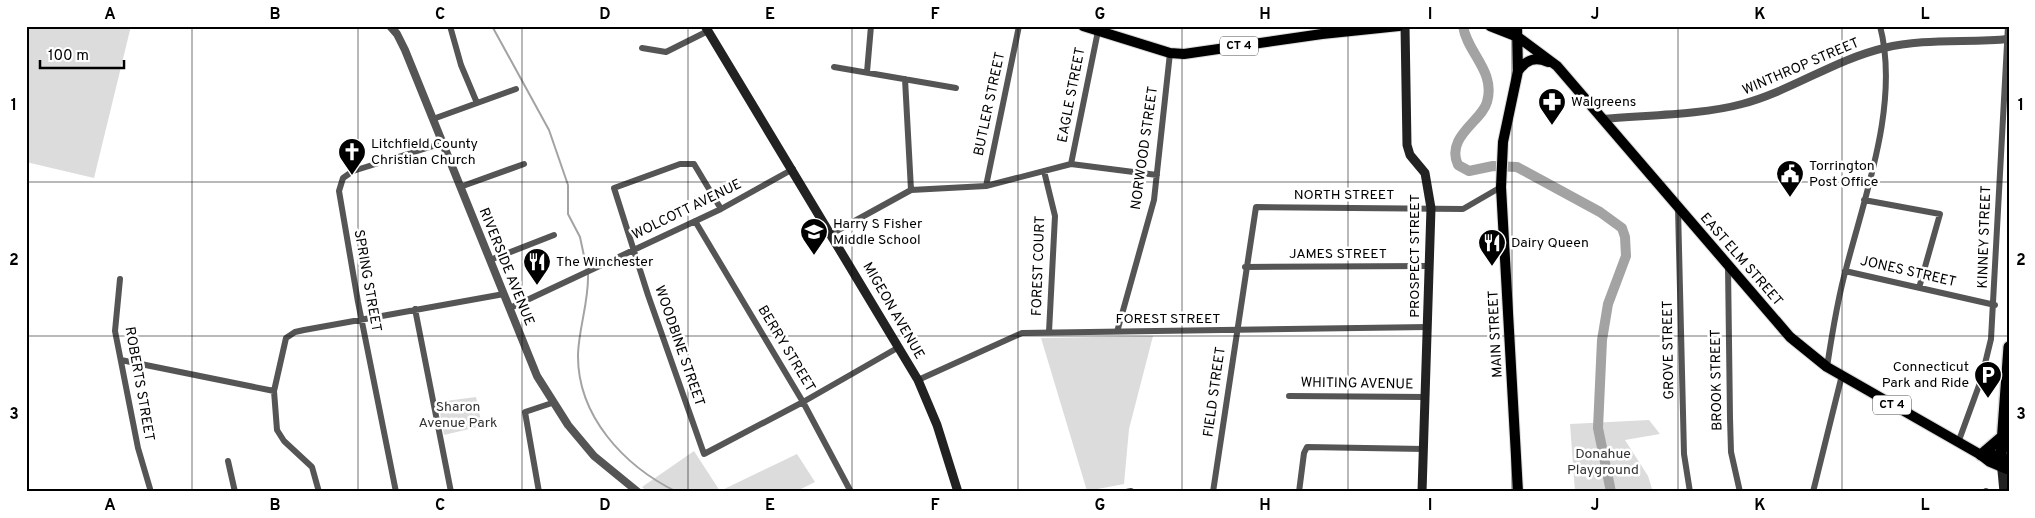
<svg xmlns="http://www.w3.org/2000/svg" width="2035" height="518" font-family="Overpass,sans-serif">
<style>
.green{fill:#dcdcdc}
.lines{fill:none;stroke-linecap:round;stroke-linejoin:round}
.stream{stroke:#a3a3a3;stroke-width:2}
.river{stroke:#a3a3a3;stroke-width:10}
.primary-casing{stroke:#dbdbdb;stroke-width:12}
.motorway-casing{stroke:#dbdbdb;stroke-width:14}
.minor{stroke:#555;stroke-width:6}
.tertiary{stroke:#555;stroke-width:8}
.secondary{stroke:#222;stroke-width:9}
.primary{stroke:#000;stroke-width:10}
.motorway{stroke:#000;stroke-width:11}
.grid{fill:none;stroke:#000;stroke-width:1;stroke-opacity:0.55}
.labels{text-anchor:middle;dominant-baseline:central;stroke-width:5;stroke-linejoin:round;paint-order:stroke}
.shield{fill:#fff;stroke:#4c4c4c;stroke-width:1}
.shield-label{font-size:12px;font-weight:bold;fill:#000}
.street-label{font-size:14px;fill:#000;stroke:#fff}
.poi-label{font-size:14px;fill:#000;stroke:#fff;text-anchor:start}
.park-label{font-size:14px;fill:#333;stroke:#fff}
.neatline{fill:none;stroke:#000;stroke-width:2}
.grid-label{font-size:16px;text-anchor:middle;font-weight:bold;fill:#000}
</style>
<rect width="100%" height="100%" fill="#fff"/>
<path class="green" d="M 26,26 L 131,26 L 94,178 L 26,162 Z
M 1153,336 L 1129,429 L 1124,484 L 1087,491 L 1041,338 Z
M 476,397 L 482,426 L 444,435 L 438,402 Z
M 1649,420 L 1660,434 L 1625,440 L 1648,476 L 1653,492 L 1575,492 L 1570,424 Z
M 694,451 L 720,491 L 797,454 L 815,482 L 795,492 L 648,492 L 642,487 Z"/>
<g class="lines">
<path class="stream" d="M 492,26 L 549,130 L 568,185 L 568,214 L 580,237 L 587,270
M 588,274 C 589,301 579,327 578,354 C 577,416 624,466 677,492"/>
<path class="river" d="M 1463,26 C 1467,53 1496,71 1487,102 C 1482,121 1445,137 1458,165 L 1469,171 L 1493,166 L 1517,167 L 1600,212 L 1622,228 L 1625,237 L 1626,256 L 1608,304 L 1602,340 L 1598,428 L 1611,492"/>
<defs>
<path id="primary" d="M 1083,26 L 1170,53 L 1184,54 L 1322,34 L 1399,26
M 1490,26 L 1518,37 L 1557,66 L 1790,337 L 1827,367 L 1981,455 L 1990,462 L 2009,470
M 1517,26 L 1518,71 L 1503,142 L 1501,187 L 1518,492
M 1518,71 C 1526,60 1535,56 1548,62
M 1981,455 L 1991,454 L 2009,460"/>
<path id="motorway" d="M 1981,455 L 2002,437
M 2001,457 L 2009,347"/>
</defs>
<use href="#primary" class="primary-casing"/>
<use href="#motorway" class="motorway-casing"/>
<path class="minor" d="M 450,26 L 461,65 L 477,103
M 642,48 L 666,52 L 708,31
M 834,67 L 956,88
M 867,72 L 871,26
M 905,79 L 911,190
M 433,119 L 516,89
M 1071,164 L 1098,31
M 1044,171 L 1055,216 L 1049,332
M 986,186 L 1019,26
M 460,187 L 524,164
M 1864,200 L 1940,214 L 1919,288
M 1678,208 L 1684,454 L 1690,492
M 721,209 L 694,164 L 680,164 L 614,188 L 648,295 L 704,454 L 803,402 L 899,347
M 695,221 L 803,402 L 851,492
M 831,234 L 911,190 L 986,186 L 1071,164 L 1157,175
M 490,260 L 554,235
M 1728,266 L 1730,418 L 1731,452 L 1740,492
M 1245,267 L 1430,266
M 1845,271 L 1995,305
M 120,279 L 115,331 L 138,448 L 151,492
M 510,308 L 721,209 L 793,169
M 415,309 L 451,492
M 1117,332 L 1154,200 L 1170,53
M 121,360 L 274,391
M 1827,367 C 1832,334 1837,301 1846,269 C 1865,195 1900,102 1880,26
M 918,380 L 1022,333 L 1428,327
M 1289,396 L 1425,397
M 1958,443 L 1981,380 L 1991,339 L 2008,26
M 228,461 L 235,492
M 319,492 L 312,467 L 284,441 L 277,430 L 274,391 L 286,338 L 295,332 L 304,330 L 504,294
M 396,492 L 358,302 L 339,191 L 343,178 L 353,171 L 443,143
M 539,492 L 525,412 L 552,403
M 1126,492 L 1131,491
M 1213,492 L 1256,207 L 1463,209 L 1501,187
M 1299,492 L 1304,453 L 1307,447 L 1424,449
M 1813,492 L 1842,375
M 1986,492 L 1986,491"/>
<path class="tertiary" d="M 390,26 L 397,34 L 405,50 L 537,376 L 568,425 L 594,456 L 638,492
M 1602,119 C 1645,115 1702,115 1742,104 C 1791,91 1834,60 1884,48 C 1924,38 1967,43 2009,39"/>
<path class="secondary" d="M 705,26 L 918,380 L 937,425 L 958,492
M 1405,26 L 1407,145 L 1410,155 L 1425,173 L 1431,208 L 1422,492
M 2001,460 L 2004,492"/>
<use href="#primary" class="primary"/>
<use href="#motorway" class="motorway"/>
</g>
<path class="grid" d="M 192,26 L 192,492M 358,26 L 358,492M 522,26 L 522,492M 688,26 L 688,492M 852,26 L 852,492M 1018,26 L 1018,492M 1182,26 L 1182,492M 1348,26 L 1348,492M 1512,26 L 1512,492M 1678,26 L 1678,492M 1842,26 L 1842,492M 26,182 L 2009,182M 26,336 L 2009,336"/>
<defs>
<symbol id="pharmacy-pin" viewBox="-11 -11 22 30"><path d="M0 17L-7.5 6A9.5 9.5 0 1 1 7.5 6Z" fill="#000" stroke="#fff"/><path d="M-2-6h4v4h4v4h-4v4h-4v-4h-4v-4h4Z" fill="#fff"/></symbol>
<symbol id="church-pin" viewBox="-11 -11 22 30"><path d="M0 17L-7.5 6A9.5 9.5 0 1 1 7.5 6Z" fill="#000" stroke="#fff"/><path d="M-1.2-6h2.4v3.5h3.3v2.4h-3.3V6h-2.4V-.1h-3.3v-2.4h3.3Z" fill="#fff"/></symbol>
<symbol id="civic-pin" viewBox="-11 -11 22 30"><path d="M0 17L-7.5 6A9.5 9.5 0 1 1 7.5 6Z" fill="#000" stroke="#fff"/><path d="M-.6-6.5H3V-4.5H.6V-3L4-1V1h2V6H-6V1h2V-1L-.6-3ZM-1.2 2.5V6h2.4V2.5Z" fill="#fff"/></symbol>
<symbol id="school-pin" viewBox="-11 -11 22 30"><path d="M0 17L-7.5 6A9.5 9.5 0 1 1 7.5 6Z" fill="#000" stroke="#fff"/><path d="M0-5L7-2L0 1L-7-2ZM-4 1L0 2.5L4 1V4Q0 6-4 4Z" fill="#fff"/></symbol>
<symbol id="restaurant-pin" viewBox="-11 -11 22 30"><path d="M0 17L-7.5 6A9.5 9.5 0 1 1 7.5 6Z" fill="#000" stroke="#fff"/><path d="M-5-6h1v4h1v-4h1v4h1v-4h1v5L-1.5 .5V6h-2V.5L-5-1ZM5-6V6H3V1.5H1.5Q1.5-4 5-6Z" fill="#fff"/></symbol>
<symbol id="parking-pin" viewBox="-11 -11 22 30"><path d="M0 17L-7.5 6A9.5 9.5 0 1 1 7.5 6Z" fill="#000" stroke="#fff"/><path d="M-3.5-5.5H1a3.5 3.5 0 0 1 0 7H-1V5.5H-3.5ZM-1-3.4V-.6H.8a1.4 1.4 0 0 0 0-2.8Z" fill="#fff"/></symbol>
</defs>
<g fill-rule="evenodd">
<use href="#pharmacy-pin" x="1536" y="86" width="32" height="43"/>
<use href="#church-pin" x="336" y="136" width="32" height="43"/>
<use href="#civic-pin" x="1774" y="158" width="32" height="43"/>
<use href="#school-pin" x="798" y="216" width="32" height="43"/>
<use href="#restaurant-pin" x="1476" y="227" width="32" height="43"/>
<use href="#restaurant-pin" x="521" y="246" width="32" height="43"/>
<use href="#parking-pin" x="1972" y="359" width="32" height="43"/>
</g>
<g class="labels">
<g class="shield">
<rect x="1220" y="36.5" width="38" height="19" rx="4"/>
<rect x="1873" y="395.5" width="38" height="19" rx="4"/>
</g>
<g class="shield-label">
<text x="1239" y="46">CT 4</text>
<text x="1892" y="405">CT 4</text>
</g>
<g class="street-label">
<text transform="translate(1801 67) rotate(-23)">WINTHROP STREET</text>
<text transform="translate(1072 95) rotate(-79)">EAGLE STREET</text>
<text transform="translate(990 104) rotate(-78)">BUTLER STREET</text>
<text transform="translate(1145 148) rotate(-82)">NORWOOD STREET</text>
<text x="1344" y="195">NORTH STREET</text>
<text transform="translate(687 210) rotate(-26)">WOLCOTT AVENUE</text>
<text transform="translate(1985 237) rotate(-88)">KINNEY STREET</text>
<text x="1338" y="254">JAMES STREET</text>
<text transform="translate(1415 256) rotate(-90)">PROSPECT STREET</text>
<text transform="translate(1741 260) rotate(49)">EAST ELM STREET</text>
<text transform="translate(1039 266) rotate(-88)">FOREST COURT</text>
<text transform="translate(506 267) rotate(68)">RIVERSIDE AVENUE</text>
<text transform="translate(1908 272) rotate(13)">JONES STREET</text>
<text transform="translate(367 281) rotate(80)">SPRING STREET</text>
<text transform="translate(893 311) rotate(60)">MIGEON AVENUE</text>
<text x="1168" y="319">FOREST STREET</text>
<text transform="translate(1496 334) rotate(-93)">MAIN STREET</text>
<text transform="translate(679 346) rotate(71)">WOODBINE STREET</text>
<text transform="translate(786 349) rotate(59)">BERRY STREET</text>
<text transform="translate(1669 350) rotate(-91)">GROVE STREET</text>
<text transform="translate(1717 380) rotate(-91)">BROOK STREET</text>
<text transform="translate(139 384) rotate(80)">ROBERTS STREET</text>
<text transform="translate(1357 384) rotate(1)">WHITING AVENUE</text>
<text transform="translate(1215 392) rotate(-82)">FIELD STREET</text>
</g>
<g class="poi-label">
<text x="1571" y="102">Walgreens</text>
<text x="371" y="144">Litchfield County<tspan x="371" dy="16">Christian Church</tspan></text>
<text x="1809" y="166">Torrington<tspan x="1809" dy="16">Post Office</tspan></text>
<text x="833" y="224">Harry S Fisher<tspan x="833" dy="16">Middle School</tspan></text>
<text x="1511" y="243">Dairy Queen</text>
<text x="556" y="262">The Winchester</text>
<text x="1969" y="367" text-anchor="end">Connecticut<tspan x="1969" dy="16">Park and Ride</tspan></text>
</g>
<g class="park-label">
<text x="458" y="407">Sharon<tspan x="458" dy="16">Avenue Park</tspan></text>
<text x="1603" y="454">Donahue<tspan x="1603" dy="16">Playground</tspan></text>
</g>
</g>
<rect width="2035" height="518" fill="none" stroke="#ffffff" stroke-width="55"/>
<path d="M40 60v8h84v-8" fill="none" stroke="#000000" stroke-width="2.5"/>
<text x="48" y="60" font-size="15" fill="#000000" stroke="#ffffff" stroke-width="4" paint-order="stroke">100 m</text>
<rect x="28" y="28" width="1980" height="462" class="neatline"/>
<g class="grid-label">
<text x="110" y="19">A</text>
<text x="275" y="19">B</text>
<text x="440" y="19">C</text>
<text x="605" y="19">D</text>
<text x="770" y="19">E</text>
<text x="935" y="19">F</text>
<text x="1100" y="19">G</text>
<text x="1265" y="19">H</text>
<text x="1430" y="19">I</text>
<text x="1595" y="19">J</text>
<text x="1760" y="19">K</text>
<text x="1925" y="19">L</text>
<text x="14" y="110">1</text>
<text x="2021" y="110">1</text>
<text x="14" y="265">2</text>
<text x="2021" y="265">2</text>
<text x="14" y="419">3</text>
<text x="2021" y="419">3</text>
<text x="110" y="510">A</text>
<text x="275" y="510">B</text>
<text x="440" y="510">C</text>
<text x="605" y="510">D</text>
<text x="770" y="510">E</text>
<text x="935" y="510">F</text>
<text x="1100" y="510">G</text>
<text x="1265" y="510">H</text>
<text x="1430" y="510">I</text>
<text x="1595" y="510">J</text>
<text x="1760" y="510">K</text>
<text x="1925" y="510">L</text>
</g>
</svg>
